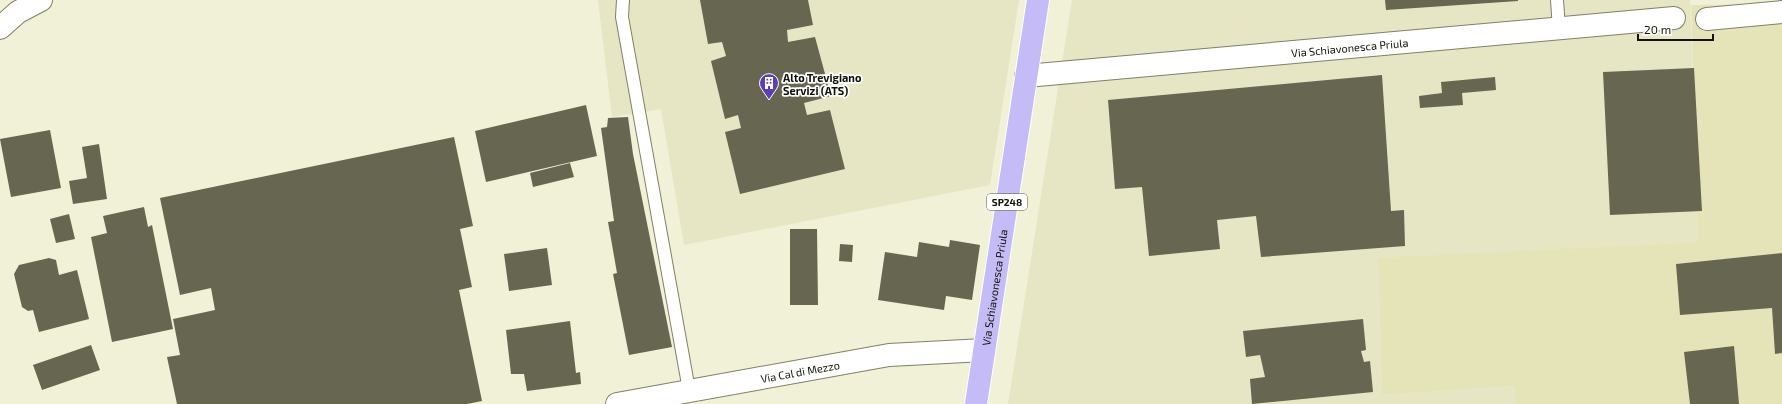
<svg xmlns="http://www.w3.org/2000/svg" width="1782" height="404" font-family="'Exo 2',sans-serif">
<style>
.built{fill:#e6e5c4}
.green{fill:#e5e4b9}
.building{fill:#676751}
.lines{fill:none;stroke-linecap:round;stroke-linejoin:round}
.service-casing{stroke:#807f68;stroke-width:14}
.minor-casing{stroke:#807f68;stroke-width:24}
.tertiary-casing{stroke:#807f68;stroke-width:24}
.primary-casing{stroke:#fff;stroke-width:24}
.service{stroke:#fff;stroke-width:12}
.minor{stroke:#fff;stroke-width:22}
.tertiary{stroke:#fff;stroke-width:22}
.primary{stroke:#c4bbf7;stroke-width:22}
.labels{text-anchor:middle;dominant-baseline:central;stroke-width:3.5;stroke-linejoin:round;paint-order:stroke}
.shield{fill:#fff;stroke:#585852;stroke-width:1}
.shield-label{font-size:10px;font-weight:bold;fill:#111108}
.street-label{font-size:11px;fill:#111108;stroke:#fff}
.poi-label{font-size:11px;font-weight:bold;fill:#111108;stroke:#fff;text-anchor:start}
</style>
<rect width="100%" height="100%" fill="#f1f1d7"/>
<path class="built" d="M 598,0 L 1019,0 L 990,185 L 684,245 L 661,109 L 612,117 Z
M 1072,0 L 1690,0 L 1699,242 L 1378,259 L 1382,395 L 1515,386 L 1514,404 L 1008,404 Z"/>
<path class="green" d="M 1782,4 L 1782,404 L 1514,404 L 1515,386 L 1382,395 L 1378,258 L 1698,242 L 1691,5 Z"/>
<path class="building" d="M 700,0 L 808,0 L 813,25 L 787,30 L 788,42 L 815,37 L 831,96 L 804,103 L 807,115 L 830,110 L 845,169 L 740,194 L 725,132 L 741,128 L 738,115 L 725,119 L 711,61 L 726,56 L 722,42 L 708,44 Z
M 1385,0 L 1518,0 L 1518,1 L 1386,10 Z
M 1694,68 L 1702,211 L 1610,215 L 1603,72 Z
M 1382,75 L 1391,211 L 1404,210 L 1405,246 L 1261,257 L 1256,216 L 1217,220 L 1220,249 L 1149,256 L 1142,187 L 1115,189 L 1108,100 Z
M 1495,77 L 1496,90 L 1462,93 L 1463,105 L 1420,108 L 1419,96 L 1442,93 L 1441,82 Z
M 586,105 L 597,156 L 486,182 L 475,131 Z
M 628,117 L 633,154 L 672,347 L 629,355 L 613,274 L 617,273 L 608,222 L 614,221 L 601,128 L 607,127 L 608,118 Z
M 50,130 L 61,188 L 11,197 L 0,139 Z
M 454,137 L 473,226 L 460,229 L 472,287 L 459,290 L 482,401 L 467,404 L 177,404 L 167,357 L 180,355 L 173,319 L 215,310 L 211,288 L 180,295 L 160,198 Z
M 99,144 L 107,199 L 73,204 L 69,181 L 87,178 L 82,147 Z
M 570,163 L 574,177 L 533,187 L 530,173 Z
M 144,207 L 148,227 L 152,225 L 173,329 L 112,342 L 91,237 L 107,233 L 103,216 Z
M 69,214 L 75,239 L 56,243 L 50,219 Z
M 790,229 L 817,229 L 818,305 L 790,305 Z
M 950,240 L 980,245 L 972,300 L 946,296 L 944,310 L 878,300 L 885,252 L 917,257 L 919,242 L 949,247 Z
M 840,244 L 853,245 L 852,262 L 839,261 Z
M 547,248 L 552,285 L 509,291 L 504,254 Z
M 1782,253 L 1782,353 L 1775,354 L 1772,308 L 1680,315 L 1676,264 Z
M 49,258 L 56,260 L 59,275 L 77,270 L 89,319 L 39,332 L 33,310 L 28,311 L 22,307 L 14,274 L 19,265 Z
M 1363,319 L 1366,350 L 1361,351 L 1364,362 L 1370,361 L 1373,392 L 1252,404 L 1250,379 L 1265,377 L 1260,355 L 1246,357 L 1243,331 Z
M 570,321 L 576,373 L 580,372 L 581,384 L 527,391 L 524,374 L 511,374 L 506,330 Z
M 91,345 L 100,370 L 42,390 L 33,365 Z
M 1734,346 L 1739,404 L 1690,404 L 1684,352 Z"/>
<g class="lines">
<defs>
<path id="service" d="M 623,0 L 622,17 L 689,390
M 1557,0 L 1559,29"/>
<g id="minor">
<path d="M 1707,19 L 1782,12"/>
<path d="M 0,28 L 18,12 L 41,0"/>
<path id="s1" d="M 1026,76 L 1674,18"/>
</g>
<g id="tertiary">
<path id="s2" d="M 617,404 L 889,355 L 984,350"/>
</g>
<g id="primary">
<path id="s3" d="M 976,404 L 1038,0"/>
</g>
</defs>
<use href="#service" class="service-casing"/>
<use href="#minor" class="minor-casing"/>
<use href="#tertiary" class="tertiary-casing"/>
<use href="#primary" class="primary-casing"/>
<use href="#service" class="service"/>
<use href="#minor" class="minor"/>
<use href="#tertiary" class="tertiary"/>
<use href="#primary" class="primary"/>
</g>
<defs>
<symbol id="building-pin" viewBox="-11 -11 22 30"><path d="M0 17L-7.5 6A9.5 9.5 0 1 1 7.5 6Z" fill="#5b3eb6" stroke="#fff"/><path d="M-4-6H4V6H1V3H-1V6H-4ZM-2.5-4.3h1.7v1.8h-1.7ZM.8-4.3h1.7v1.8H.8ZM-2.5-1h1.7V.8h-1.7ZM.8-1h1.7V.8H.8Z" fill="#fff"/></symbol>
</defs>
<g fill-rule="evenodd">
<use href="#building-pin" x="758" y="72" width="22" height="30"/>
</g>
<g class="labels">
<rect class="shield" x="987" y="194" width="40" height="16" rx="3"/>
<g class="shield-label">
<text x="1007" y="202">SP248</text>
</g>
<g class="street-label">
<text stroke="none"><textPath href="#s1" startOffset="325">Via Schiavonesca Priula</textPath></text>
<text stroke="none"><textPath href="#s3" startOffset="118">Via Schiavonesca Priula</textPath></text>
<text stroke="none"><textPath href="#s2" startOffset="186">Via Cal di Mezzo</textPath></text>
</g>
<g class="poi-label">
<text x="783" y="77">Alto Trevigiano<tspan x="783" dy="13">Servizi (ATS)</tspan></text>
</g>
</g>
<path d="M1638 34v6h75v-6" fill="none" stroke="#111108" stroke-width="2"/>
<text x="1644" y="34" font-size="12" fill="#111108" stroke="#ffffff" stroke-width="3" paint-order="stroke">20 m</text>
</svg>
